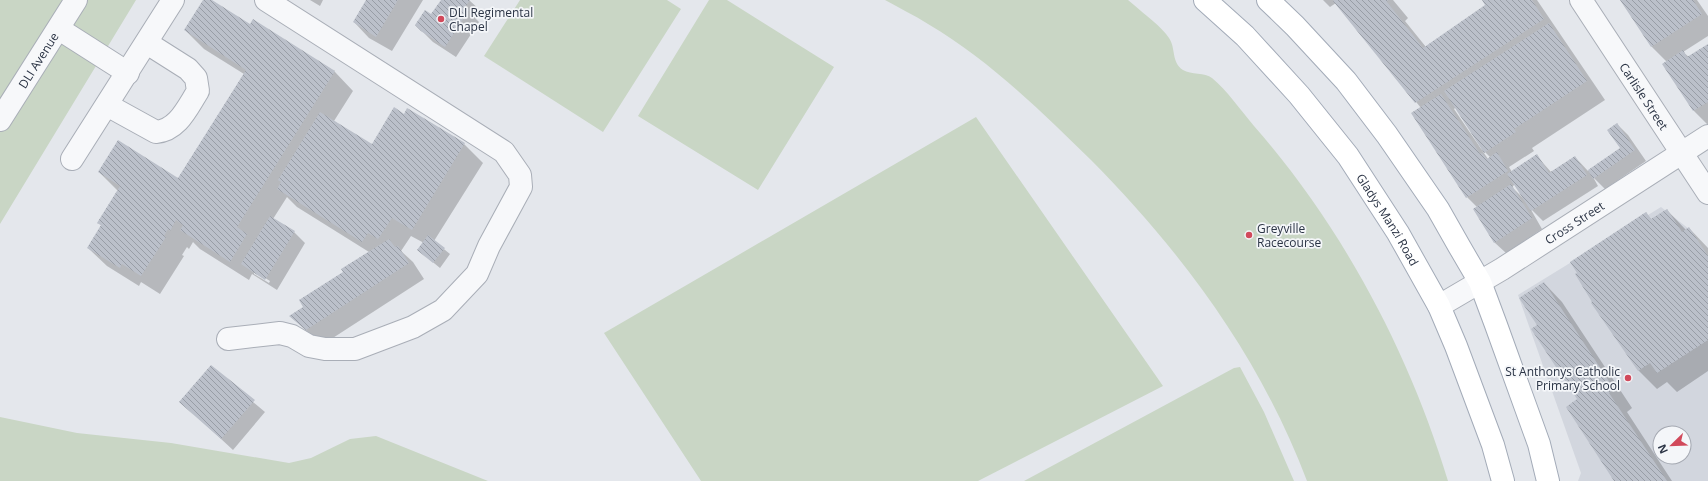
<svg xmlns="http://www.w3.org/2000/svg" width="1708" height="481" font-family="'Open Sans',sans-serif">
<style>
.built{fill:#d2d6de;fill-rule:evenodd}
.grass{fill:#c9d6c5}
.shadow{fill:#0003;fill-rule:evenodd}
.building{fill:url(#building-back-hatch)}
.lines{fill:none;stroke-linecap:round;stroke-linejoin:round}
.minor-casing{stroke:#a9aeb7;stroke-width:24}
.major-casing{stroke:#a3abb8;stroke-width:24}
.minor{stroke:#f7f8fa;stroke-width:22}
.major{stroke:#fff;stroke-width:22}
.poi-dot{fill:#d1495b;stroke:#f4f6f9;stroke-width:1.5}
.labels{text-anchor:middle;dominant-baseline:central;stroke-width:3.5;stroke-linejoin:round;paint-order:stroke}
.poi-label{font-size:12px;fill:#2b3445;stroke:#f4f6f9;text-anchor:start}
.street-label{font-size:12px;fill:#2b3445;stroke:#f4f6f9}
</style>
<defs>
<pattern id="building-back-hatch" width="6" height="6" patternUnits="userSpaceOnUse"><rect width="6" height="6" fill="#bbc0ca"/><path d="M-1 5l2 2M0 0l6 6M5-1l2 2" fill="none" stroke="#989da6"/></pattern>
</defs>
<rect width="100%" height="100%" fill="#e4e7ec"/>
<path class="built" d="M 1661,207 L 1689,229 L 1708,258 L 1708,481 L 1578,481 L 1581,473 L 1518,295 ZM 1660,433 L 1684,433 L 1684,457 L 1660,457 Z"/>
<path class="grass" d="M 0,0 L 136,0 L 0,224 Z
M 520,0 L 667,0 L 681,9 L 603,132 L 484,56 Z
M 709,0 L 727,0 L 834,67 L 758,190 L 638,116 Z
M 885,0 L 1128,0 L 1134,5 C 1144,14 1162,27 1169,38 C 1176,48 1171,62 1183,70 C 1191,75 1205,72 1212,78 C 1227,90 1241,111 1254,126 C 1343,228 1409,352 1448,481 L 1307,481 C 1260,357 1183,253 1091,160 C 1041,111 989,60 928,24 C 914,15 899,8 885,0 Z
M 976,117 L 1163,386 L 978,481 L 701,481 L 604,333 Z
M 1240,367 L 1264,412 L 1294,481 L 1024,481 L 1234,368 Z
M 0,417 L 77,433 L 171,443 L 289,463 L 311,458 L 350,439 L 376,436 L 488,481 L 0,481 Z"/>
<path class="shadow" d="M 204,0 L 210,0 L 250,26 L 253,20 L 335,72 L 353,91 L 334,121 L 372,145 L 404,115 L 464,144 L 483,163 L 434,241 L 450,254 L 440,268 L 418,250 L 424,243 L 411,236 L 401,251 L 413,262 L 424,279 L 322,345 L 290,316 L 305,307 L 369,252 L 297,207 L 287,197 L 273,219 L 294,232 L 305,243 L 277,290 L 252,274 L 249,280 L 200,249 L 193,242 L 189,249 L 187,247 L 182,255 L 184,256 L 160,294 L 141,282 L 139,286 L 107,266 L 88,248 L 102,226 L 98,223 L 118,191 L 99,172 L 178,179 L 244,74 L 204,49 L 185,30 ZM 254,271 L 270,281 L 269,283 L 254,274 Z
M 310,0 L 323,0 L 320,6 Z
M 367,0 L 423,0 L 392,51 L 369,38 L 354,22 Z
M 442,0 L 469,0 L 481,11 L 476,19 L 479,22 L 456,57 L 433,42 L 422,31 Z
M 1323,0 L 1393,0 L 1408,18 L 1405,21 L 1426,47 L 1487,6 L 1483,0 L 1537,0 L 1605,100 L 1532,148 L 1534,151 L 1509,167 L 1512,172 L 1536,155 L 1551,172 L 1575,157 L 1588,171 L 1621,148 L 1617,124 L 1628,135 L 1646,161 L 1605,189 L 1593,177 L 1598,186 L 1543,221 L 1530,208 L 1542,229 L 1506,253 L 1494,242 L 1478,208 L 1467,197 L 1412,114 L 1421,108 L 1336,3 L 1330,7 ZM 1456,107 L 1485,152 L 1491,158 L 1488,159 L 1454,109 ZM 1515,184 L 1523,198 L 1512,187 Z
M 1621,0 L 1697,0 L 1708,16 L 1708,36 L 1683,52 L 1689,57 L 1708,45 L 1708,125 L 1694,111 L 1663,64 L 1667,62 L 1652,47 Z
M 1667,210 L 1686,230 L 1689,228 L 1708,248 L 1708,371 L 1677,392 L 1667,382 L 1657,389 L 1638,370 L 1646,213 L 1652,220 Z
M 1544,283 L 1562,302 L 1632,408 L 1627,412 L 1672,481 L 1616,481 L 1578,400 L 1538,325 Z
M 211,367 L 265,412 L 233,450 L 181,402 Z"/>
<path class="building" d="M 203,0 L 212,0 L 250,24 L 253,19 L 335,71 L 237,227 L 247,234 L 230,262 L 180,230 L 183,225 L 176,220 L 170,231 L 168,229 L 164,236 L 166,237 L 141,276 L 122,264 L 120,268 L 87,248 L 101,225 L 97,223 L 120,186 L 98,172 L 118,140 L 178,178 L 246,70 L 184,30 Z
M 366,0 L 398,0 L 376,37 L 353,22 Z
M 441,0 L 470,0 L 465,7 L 469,10 L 445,47 L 421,31 L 415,25 L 425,10 L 431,14 Z
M 1334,0 L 1388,0 L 1387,2 L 1423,48 L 1485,5 L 1482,0 L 1532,0 L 1544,19 L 1415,103 L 1333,1 Z
M 1620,0 L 1693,0 L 1702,14 L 1651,47 Z
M 1549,23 L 1587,81 L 1514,129 L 1516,132 L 1484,153 L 1444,91 Z
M 1708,44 L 1708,102 L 1693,111 L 1662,64 L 1683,50 L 1687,57 Z
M 1441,94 L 1480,154 L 1482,153 L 1487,159 L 1497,152 L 1508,171 L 1466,198 L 1411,113 Z
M 394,107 L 404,114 L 407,108 L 465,143 L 412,230 L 392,218 L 378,239 L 368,233 L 362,242 L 277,189 L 281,182 L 278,180 L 320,112 L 372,144 Z
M 1617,123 L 1635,150 L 1593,179 L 1588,170 L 1620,148 L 1607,130 Z
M 1537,154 L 1549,173 L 1575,156 L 1587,175 L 1531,211 L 1507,174 Z
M 1511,184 L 1532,218 L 1494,243 L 1473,209 Z
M 1667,209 L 1682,232 L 1689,227 L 1708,256 L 1708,340 L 1657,373 L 1650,363 L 1638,371 L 1591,303 L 1592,302 L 1575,274 L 1577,273 L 1570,262 L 1646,212 L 1651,219 Z
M 270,216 L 295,231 L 265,280 L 241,264 Z
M 428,235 L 445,248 L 433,263 L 417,250 Z
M 389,239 L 395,247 L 398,246 L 409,263 L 306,330 L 289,316 L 303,307 L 299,300 L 343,272 L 341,269 Z
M 1544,282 L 1614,389 L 1609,393 L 1667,481 L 1614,481 L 1566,407 L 1577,399 L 1531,329 L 1537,325 L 1519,298 Z
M 211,365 L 255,400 L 221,439 L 179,402 Z"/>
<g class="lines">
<defs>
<g id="minor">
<path id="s1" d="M 1581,0 L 1708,193"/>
<path d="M 59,29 L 128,73"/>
<path d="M 107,105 L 156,132 C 178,130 187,108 198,91 L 196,78 L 188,69 L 147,43"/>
<path id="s2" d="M 0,120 L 76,0"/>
<path d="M 72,159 L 173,0"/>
<path id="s3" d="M 1439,306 L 1502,269 L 1708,136"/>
<path d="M 228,339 L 280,333 L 292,336 L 309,346 L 325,349 L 355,349 L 413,327 L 443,310 L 477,274 L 489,246 L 521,187 L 520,175 L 504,152 L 266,0"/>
</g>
<g id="major">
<path id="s4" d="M 1205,0 L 1245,36 L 1299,95 L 1348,156 L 1398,233 L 1439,306 L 1456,346 L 1493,445 L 1503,481"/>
<path d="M 1268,0 L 1295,26 L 1346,81 L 1387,135 L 1438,209 L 1459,246 L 1480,282 L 1496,325 L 1539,444 L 1548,481"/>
</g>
</defs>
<use href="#minor" class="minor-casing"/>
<use href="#major" class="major-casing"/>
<use href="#minor" class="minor"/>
<use href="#major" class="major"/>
</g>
<g class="poi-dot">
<circle cx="441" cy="19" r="4"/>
<circle cx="1249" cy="235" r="4"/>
<circle cx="1628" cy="378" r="4"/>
</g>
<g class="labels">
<g class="poi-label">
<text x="449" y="12">DLI Regimental<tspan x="449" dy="14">Chapel</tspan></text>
<text x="1257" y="228">Greyville<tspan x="1257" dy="14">Racecourse</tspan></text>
<text x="1620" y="371" text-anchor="end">St Anthonys Catholic<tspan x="1620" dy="14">Primary School</tspan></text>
</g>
<g class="street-label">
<text stroke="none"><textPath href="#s2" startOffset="71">DLI Avenue</textPath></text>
<text stroke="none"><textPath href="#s1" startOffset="115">Carlisle Street</textPath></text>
<text stroke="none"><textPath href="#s4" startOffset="287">Gladys Manzi Road</textPath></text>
<text stroke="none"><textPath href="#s3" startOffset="159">Cross Street</textPath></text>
</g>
</g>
<g transform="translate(1672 445) rotate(247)"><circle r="19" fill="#f4f6f9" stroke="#a4a8b1"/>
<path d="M0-3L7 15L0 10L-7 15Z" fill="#d1495b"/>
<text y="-6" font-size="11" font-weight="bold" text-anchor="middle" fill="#2b3445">N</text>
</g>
</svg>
